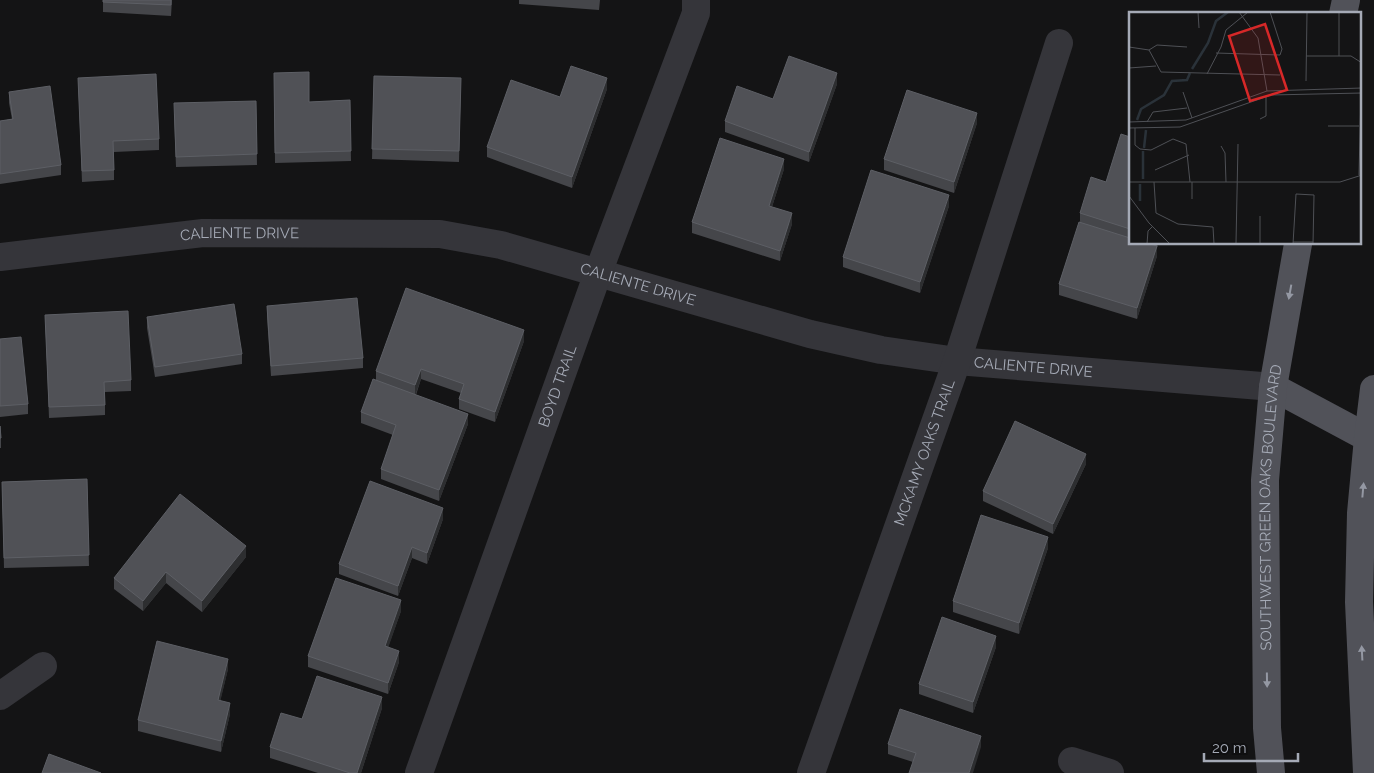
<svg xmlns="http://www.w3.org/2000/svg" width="1374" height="773" font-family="Raleway,sans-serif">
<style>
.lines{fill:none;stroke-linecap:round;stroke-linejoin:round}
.minor{stroke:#35353a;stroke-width:28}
.major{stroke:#515259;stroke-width:28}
.wall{fill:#45464a}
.shaded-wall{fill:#2d2e30}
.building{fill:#505156;stroke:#5d5f65}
.oneway{fill:#9498a3}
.labels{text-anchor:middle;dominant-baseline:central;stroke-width:4;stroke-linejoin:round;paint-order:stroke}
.street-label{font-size:15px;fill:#a5aab6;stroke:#0f0f10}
.inset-river{fill:none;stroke:#2a3239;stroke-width:2.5}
.inset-road{fill:none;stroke:#4e5055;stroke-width:1}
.view{fill:#d62828;fill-opacity:0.15;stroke:#d62828;stroke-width:2.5}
.inset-edge{fill:none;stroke:#a5aab6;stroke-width:2.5}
</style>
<rect width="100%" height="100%" fill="#141415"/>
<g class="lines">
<g class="minor">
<path id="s1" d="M 0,257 L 203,233 L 440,234 L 501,245 L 810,334 L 881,350 L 957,361 L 1273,387"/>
<path d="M 0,696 L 43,666"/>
<path d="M 1072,761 L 1110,773"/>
<path id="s2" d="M 419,773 L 598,273 L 696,13 L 696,0"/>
<path id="s3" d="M 811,773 L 957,361 L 1059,43"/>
</g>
<g class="major">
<path d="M 1343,14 L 1346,0"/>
<path d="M 1273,387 L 1368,438"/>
<path id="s4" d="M 1271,773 L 1267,728 L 1265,480 L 1273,387 L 1298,244"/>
<path d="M 1367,773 L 1359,602 L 1361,513 L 1368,438 L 1374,389"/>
</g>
</g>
<path class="wall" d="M 103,0 L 172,0 L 171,16 L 103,12 Z
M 519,0 L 600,0 L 599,10 L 519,4 Z
M 274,73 L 309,102 L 350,100 L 351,161 L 275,163 Z
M 374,76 L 461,78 L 459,162 L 372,159 Z
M 78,78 L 159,139 L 159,150 L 114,152 L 114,180 L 82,182 Z
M 837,84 L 809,162 L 725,132 L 725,121 L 773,99 Z
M 607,89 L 572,188 L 487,157 L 487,147 L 560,97 Z
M 9,92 L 61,165 L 61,175 L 0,184 L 0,121 L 12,119 L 9,103 Z
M 256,101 L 257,165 L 176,167 L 174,114 Z
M 977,123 L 954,193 L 884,170 L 884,159 Z
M 1130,137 L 1130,244 L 1158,244 L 1157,248 L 1157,256 L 1137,319 L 1059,295 L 1059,284 L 1080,222 L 1080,213 L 1106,182 Z
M 784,169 L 772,207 L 792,224 L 780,261 L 692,233 L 692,222 Z
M 949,206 L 920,293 L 843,267 L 843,257 Z
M 267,306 L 363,358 L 363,368 L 271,376 L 267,317 Z
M 45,315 L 131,380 L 131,391 L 105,392 L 105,415 L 49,418 Z
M 147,317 L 242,354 L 242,364 L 155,377 L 147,328 Z
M 0,339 L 28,404 L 28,414 L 0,417 Z
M 524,341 L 495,422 L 459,409 L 459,399 L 461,393 L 421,379 L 416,395 L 468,424 L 439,501 L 381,479 L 381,469 L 393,435 L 361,423 L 361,412 L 376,381 L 376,371 Z
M 0,426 L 1,438 L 1,448 L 0,448 Z
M 1086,464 L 1053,534 L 983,501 L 983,491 Z
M 87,479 L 89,566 L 4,568 L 2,482 Z
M 443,519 L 427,564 L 412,558 L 398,596 L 339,574 L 339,564 Z
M 1048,548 L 1019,634 L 953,612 L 953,601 Z
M 246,557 L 202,612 L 166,583 L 143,611 L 114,589 L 114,578 Z
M 401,611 L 388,647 L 399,662 L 388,694 L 308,667 L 308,656 Z
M 996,647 L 973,713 L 919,694 L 919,684 Z
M 228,669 L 220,701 L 230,714 L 221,752 L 138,731 L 138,720 Z
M 382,708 L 361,773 L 318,773 L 270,758 L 270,747 L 302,719 Z
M 888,744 L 981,747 L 913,762 L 888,754 Z"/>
<path class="shaded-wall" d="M 837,73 L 837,84 L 809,162 L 809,152 Z
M 607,78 L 607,89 L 572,188 L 572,177 Z
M 977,113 L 977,123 L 954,193 L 954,182 Z
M 784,159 L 784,169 L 769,216 L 769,206 Z
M 949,195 L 949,206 L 920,293 L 920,282 Z
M 792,213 L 792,224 L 780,261 L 780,251 Z
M 1157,246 L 1157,256 L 1137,319 L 1137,308 Z
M 524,330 L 524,341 L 495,422 L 495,412 Z
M 421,369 L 421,379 L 415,396 L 415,385 Z
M 468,414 L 468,424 L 439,501 L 439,490 Z
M 1086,454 L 1086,464 L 1053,534 L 1053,524 Z
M 443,508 L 443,519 L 427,564 L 427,553 Z
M 1048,537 L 1048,548 L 1019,634 L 1019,623 Z
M 246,546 L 246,557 L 202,612 L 202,601 Z
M 412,547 L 412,558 L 398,596 L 398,586 Z
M 166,572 L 166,583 L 143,611 L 143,601 Z
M 401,600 L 401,611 L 385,657 L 385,646 Z
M 996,636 L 996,647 L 973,713 L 973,702 Z
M 399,651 L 399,662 L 388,694 L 388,683 Z
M 228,659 L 228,669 L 218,711 L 218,700 Z
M 382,697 L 382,708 L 361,773 L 357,773 Z
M 230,703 L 230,714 L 221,752 L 221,741 Z
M 981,736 L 981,747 L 973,773 L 969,773 Z"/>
<path class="building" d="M 103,0 L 171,0 L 171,5 L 103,2 Z
M 789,56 L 837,73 L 809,152 L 725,121 L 737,86 L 773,99 Z
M 571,66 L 607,78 L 572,177 L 487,147 L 511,80 L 560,97 Z
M 309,72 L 309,102 L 350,100 L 351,151 L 275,153 L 274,73 Z
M 156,74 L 159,139 L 113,141 L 114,170 L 82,171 L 78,78 Z
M 374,76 L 461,78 L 459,151 L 372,149 Z
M 50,86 L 61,165 L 0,174 L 0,121 L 13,119 L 9,92 Z
M 907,90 L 977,113 L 954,182 L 884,159 Z
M 256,101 L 257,154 L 176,157 L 174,103 Z
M 1121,134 L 1130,137 L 1130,229 L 1080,213 L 1091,177 L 1106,182 Z
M 720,138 L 784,159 L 769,206 L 792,213 L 780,251 L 692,222 Z
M 871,170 L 949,195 L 920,282 L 843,257 Z
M 1079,222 L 1130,238 L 1130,244 L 1150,244 L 1157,246 L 1137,308 L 1059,284 Z
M 406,288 L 524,330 L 495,412 L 459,399 L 464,384 L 421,369 L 415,385 L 376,371 Z
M 357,298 L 363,358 L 271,366 L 267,306 Z
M 234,304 L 242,354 L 155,367 L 147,317 Z
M 128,311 L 131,380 L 104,382 L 105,405 L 49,407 L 45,315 Z
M 21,337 L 28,404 L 0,406 L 0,339 Z
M 373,379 L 468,414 L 439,490 L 381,469 L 396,425 L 361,412 Z
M 1015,421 L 1086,454 L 1053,524 L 983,491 Z
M 0,426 L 1,438 L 0,438 Z
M 87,479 L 89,555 L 4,558 L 2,482 Z
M 370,481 L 443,508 L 427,553 L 412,547 L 398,586 L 339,564 Z
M 180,494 L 246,546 L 202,601 L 166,572 L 143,601 L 114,578 Z
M 981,515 L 1048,537 L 1019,623 L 953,601 Z
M 336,578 L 401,600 L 385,646 L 399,651 L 388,683 L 308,656 Z
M 942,617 L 996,636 L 973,702 L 919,684 Z
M 157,641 L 228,659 L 218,700 L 230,703 L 221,741 L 138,720 Z
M 317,676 L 382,697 L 357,773 L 350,773 L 270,747 L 281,713 L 302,719 Z
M 900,709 L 981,736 L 969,773 L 909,773 L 916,753 L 888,744 Z
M 49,754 L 101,773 L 42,773 Z"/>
<defs><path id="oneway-solid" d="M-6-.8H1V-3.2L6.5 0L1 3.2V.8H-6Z" transform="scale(1.25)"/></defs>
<g class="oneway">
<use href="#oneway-solid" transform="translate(1290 292) rotate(100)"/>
<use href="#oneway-solid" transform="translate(1363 490) rotate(-85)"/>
<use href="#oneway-solid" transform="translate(1362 653) rotate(-93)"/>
<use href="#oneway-solid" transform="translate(1267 680) rotate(89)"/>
</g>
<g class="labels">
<g class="street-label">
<text stroke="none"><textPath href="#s1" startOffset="241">CALIENTE DRIVE</textPath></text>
<text stroke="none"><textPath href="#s1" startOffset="646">CALIENTE DRIVE</textPath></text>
<text stroke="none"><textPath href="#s1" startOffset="1051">CALIENTE DRIVE</textPath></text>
<text stroke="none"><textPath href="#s2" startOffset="411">BOYD TRAIL</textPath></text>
<text stroke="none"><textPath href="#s3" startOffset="340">MCKAMY OAKS TRAIL</textPath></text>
<text stroke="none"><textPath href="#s4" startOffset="266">SOUTHWEST GREEN OAKS BOULEVARD</textPath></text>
</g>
</g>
<g transform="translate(1129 12)">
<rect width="232" height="232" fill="#141415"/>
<path class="inset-river" d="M 63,57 L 79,31 L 87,9 L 99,0M 8,108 L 12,97 L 35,83 L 43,69 L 58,68 L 61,61M 15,136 L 17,118M 14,167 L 14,139M 11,172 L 11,189"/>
<path class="inset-road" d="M 69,0 L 70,16M 110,0 L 129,26 L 138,79M 0,35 L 20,38 L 32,60 L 151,63M 20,38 L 28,33 L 58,35M 87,41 L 151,43 L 153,37 L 141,0M 177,44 L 222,44 L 233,51M 210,44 L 210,0M 0,56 L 27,54M 78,62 L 92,35 L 97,18 L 119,0M 177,69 L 178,0M 54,80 L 63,106M 131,107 L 137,104 L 137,85M 0,110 L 57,108 L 138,79 L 233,76M 18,110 L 24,100 L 58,96M 199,114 L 230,114M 0,116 L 51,115 L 142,83 L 233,81M 6,116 L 6,133 L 11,137 L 22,138 L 44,127 L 57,132 L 61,170M 92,134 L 96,141 L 97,170M 26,158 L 60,143M 230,163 L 232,81M 0,170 L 211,170 L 233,163M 25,170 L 27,201 L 49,212 L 84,215 L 85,232M 63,170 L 63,187M 0,184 L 20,211 L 41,232M 131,204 L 131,232M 164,230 L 184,230M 107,231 L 109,132M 18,232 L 19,219 L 23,215M 164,232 L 167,182 L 185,183 L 184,232"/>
<path class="view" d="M 136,12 L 158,78 L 121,89 L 100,24 Z"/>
<rect width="232" height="232" class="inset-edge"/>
</g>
<path d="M1204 753v8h94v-8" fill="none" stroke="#a5aab6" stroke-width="2.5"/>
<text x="1212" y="753" font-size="15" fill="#a5aab6" stroke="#0f0f10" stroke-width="4" paint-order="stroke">20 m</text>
</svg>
